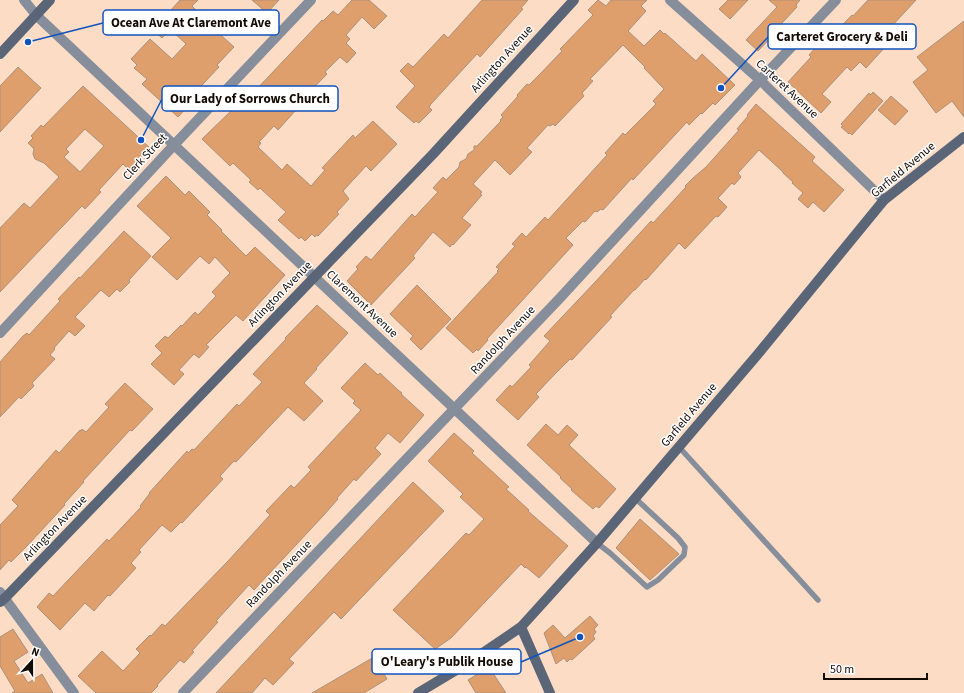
<svg xmlns="http://www.w3.org/2000/svg" width="964" height="693" font-family="'Source Sans 3',sans-serif">
<style>
.building{fill:#de9f6d;stroke:#ad9079;fill-rule:evenodd}
.lines{fill:none;stroke-linecap:round;stroke-linejoin:round}
.lane{stroke:#868e9b;stroke-width:5.5}
.street{stroke:#868e9b;stroke-width:10}
.secondary{stroke:#5a6578;stroke-width:10}
.labels{text-anchor:middle;dominant-baseline:central;stroke-width:3;stroke-linejoin:round;paint-order:stroke}
.street-label{font-size:12px;fill:#140a04;stroke:#fff}
.leader{fill:none;stroke:#1053be;stroke-width:1.5}
.callout-dot{fill:#1053be;stroke:#fff;stroke-width:1.5}
.callout{fill:#fff;stroke:#1053be;stroke-width:1.5}
.callout-label{font-size:13px;text-anchor:middle;font-weight:bold;fill:#140a04}
</style>
<rect width="100%" height="100%" fill="#fcdcc4"/>
<path class="building" d="M 180,0 L 198,0 L 192,6 L 200,14 L 199,15 L 234,47 L 217,65 L 219,67 L 187,101 L 190,104 L 178,117 L 142,84 L 147,79 L 134,68 L 137,65 L 131,59 L 150,39 L 172,59 L 186,44 L 170,29 L 162,38 L 153,30 Z
M 252,0 L 279,0 L 267,13 Z
M 352,0 L 369,0 L 387,16 L 374,29 L 362,17 L 346,35 L 350,39 L 346,43 L 356,53 L 347,63 L 340,57 L 325,72 L 327,74 L 294,108 L 296,110 L 278,130 L 274,126 L 259,142 L 261,143 L 258,147 L 282,170 L 287,164 L 311,186 L 325,170 L 322,168 L 353,135 L 355,138 L 373,121 L 397,144 L 371,171 L 366,166 L 343,191 L 349,199 L 337,212 L 339,214 L 318,236 L 316,235 L 315,237 L 312,234 L 305,241 L 301,237 L 299,239 L 278,220 L 286,212 L 260,188 L 258,190 L 249,182 L 251,180 L 233,163 L 230,166 L 202,139 L 233,109 L 236,111 L 322,20 L 323,21 L 333,11 L 338,15 Z
M 482,0 L 528,0 L 521,8 L 523,9 L 480,57 L 477,54 L 431,104 L 429,107 L 432,110 L 419,123 L 416,121 L 414,123 L 396,107 L 415,86 L 400,71 L 408,63 L 413,67 L 444,34 L 448,38 Z
M 598,0 L 606,6 L 611,0 L 647,0 L 641,6 L 646,11 L 628,31 L 644,46 L 660,30 L 664,34 L 665,33 L 696,61 L 702,54 L 735,85 L 715,105 L 713,103 L 702,114 L 701,113 L 689,125 L 687,122 L 633,180 L 632,178 L 603,210 L 601,209 L 597,212 L 595,211 L 585,222 L 583,221 L 566,238 L 573,245 L 487,339 L 488,340 L 478,351 L 477,349 L 473,353 L 446,328 L 498,272 L 497,271 L 499,269 L 496,267 L 515,246 L 512,244 L 522,233 L 526,237 L 545,217 L 548,220 L 607,155 L 605,153 L 623,133 L 625,135 L 656,104 L 653,101 L 664,89 L 644,68 L 645,67 L 623,45 L 590,79 L 593,81 L 582,93 L 584,96 L 555,126 L 553,124 L 550,126 L 548,125 L 527,148 L 532,152 L 510,175 L 495,160 L 473,184 L 482,192 L 480,194 L 482,195 L 462,218 L 471,225 L 453,245 L 452,244 L 450,247 L 433,232 L 413,256 L 415,258 L 371,305 L 347,281 L 358,269 L 356,267 L 366,256 L 371,260 L 412,214 L 415,217 L 423,208 L 438,192 L 433,188 L 443,177 L 446,180 L 459,167 L 460,162 L 466,159 L 468,154 L 474,150 L 474,146 L 477,146 L 501,121 L 500,120 L 503,117 L 501,115 L 518,96 L 517,95 L 527,84 L 529,85 L 539,75 L 562,51 L 560,49 L 593,15 L 588,10 Z
M 728,0 L 748,0 L 730,19 L 719,9 Z
M 769,0 L 800,0 L 796,5 L 797,7 L 782,23 L 783,25 L 758,51 L 746,40 L 777,7 Z
M 868,0 L 916,0 L 879,40 L 886,46 L 866,68 L 860,62 L 851,71 L 847,67 L 822,94 L 831,102 L 821,113 L 788,82 L 811,57 L 809,55 L 817,46 L 819,49 L 852,15 L 853,16 Z
M 964,21 L 964,117 L 952,101 L 936,113 L 913,82 L 928,70 L 917,57 Z
M 18,67 L 41,88 L 0,132 L 0,86 Z
M 83,86 L 150,148 L 129,170 L 123,164 L 99,190 L 101,192 L 85,209 L 82,206 L 0,292 L 0,228 L 24,203 L 30,208 L 59,177 L 44,163 L 35,159 L 33,154 L 34,149 L 28,143 L 33,138 L 31,136 L 41,125 L 43,127 ZM 85,129 L 104,146 L 80,172 L 64,157 L 69,152 L 66,149 Z
M 873,92 L 883,101 L 852,135 L 850,133 L 849,134 L 841,127 L 843,126 L 841,124 L 869,93 L 871,95 Z
M 891,96 L 908,111 L 895,125 L 878,110 Z
M 756,104 L 815,157 L 812,161 L 844,190 L 824,212 L 813,202 L 808,208 L 798,199 L 803,193 L 792,183 L 793,182 L 783,173 L 783,172 L 759,150 L 738,173 L 741,177 L 734,185 L 732,183 L 718,198 L 727,207 L 718,217 L 716,216 L 685,249 L 679,243 L 646,280 L 645,279 L 635,290 L 634,290 L 610,316 L 612,317 L 572,360 L 570,359 L 555,374 L 536,394 L 539,397 L 518,420 L 496,400 L 510,385 L 512,387 L 531,367 L 529,365 L 550,341 L 544,336 L 597,280 L 651,221 L 653,223 L 686,187 L 685,186 L 693,178 L 706,167 L 739,130 L 737,129 L 748,116 L 747,115 Z
M 166,176 L 185,195 L 189,191 L 210,212 L 207,215 L 222,230 L 221,231 L 246,256 L 255,247 L 285,275 L 243,321 L 236,315 L 206,345 L 209,347 L 199,358 L 194,354 L 179,370 L 184,374 L 174,385 L 151,364 L 162,353 L 155,346 L 165,336 L 168,338 L 181,325 L 182,326 L 195,312 L 198,315 L 216,296 L 212,292 L 230,273 L 215,257 L 209,264 L 200,256 L 177,280 L 152,257 L 171,238 L 137,206 Z
M 124,231 L 151,256 L 129,280 L 130,282 L 120,292 L 117,289 L 109,297 L 101,290 L 75,317 L 85,326 L 75,336 L 69,331 L 54,348 L 55,349 L 50,355 L 55,359 L 32,383 L 34,386 L 21,399 L 19,397 L 0,417 L 0,362 L 23,336 L 27,333 L 29,335 L 60,301 L 58,299 L 79,277 L 80,278 Z
M 417,285 L 451,319 L 421,350 L 410,339 L 413,336 L 390,314 Z
M 317,305 L 348,333 L 316,368 L 317,369 L 304,383 L 323,401 L 304,421 L 288,407 L 236,462 L 234,461 L 220,476 L 223,479 L 182,523 L 181,522 L 171,532 L 162,525 L 139,550 L 141,552 L 131,563 L 136,568 L 110,596 L 108,595 L 94,611 L 85,603 L 60,630 L 37,607 L 49,593 L 53,596 L 107,539 L 109,541 L 141,507 L 140,506 L 150,493 L 149,493 L 187,451 L 188,453 L 192,449 L 194,450 L 237,404 L 239,406 L 262,382 L 253,374 L 286,339 L 285,338 Z
M 365,363 L 378,375 L 380,373 L 398,390 L 402,393 L 401,394 L 424,415 L 400,443 L 388,433 L 375,448 L 381,454 L 356,481 L 354,479 L 337,498 L 338,499 L 323,516 L 254,590 L 249,585 L 216,621 L 218,622 L 192,651 L 194,652 L 184,663 L 180,660 L 157,685 L 158,686 L 151,693 L 96,693 L 78,676 L 102,651 L 123,671 L 140,653 L 136,649 L 150,635 L 151,636 L 162,624 L 165,626 L 228,561 L 270,515 L 266,511 L 291,485 L 294,488 L 311,470 L 308,467 L 361,410 L 353,403 L 355,401 L 341,388 Z
M 125,383 L 153,409 L 132,431 L 130,430 L 83,481 L 84,482 L 64,504 L 65,505 L 27,546 L 11,562 L 9,560 L 0,570 L 0,525 L 18,506 L 12,500 L 56,450 L 59,453 L 80,430 L 81,431 L 82,429 L 86,432 L 109,407 L 105,404 Z
M 546,424 L 558,435 L 567,425 L 578,435 L 569,445 L 616,489 L 599,508 L 596,506 L 593,509 L 571,490 L 572,489 L 560,478 L 561,477 L 527,445 Z
M 454,433 L 474,451 L 472,453 L 509,487 L 506,489 L 529,510 L 528,511 L 568,546 L 539,578 L 526,567 L 525,568 L 521,564 L 451,638 L 435,649 L 393,610 L 466,533 L 469,535 L 484,519 L 460,497 L 463,494 L 428,461 Z
M 413,482 L 444,511 L 399,558 L 341,619 L 334,612 L 289,659 L 294,663 L 273,685 L 265,678 L 252,693 L 216,693 Z
M 640,519 L 679,554 L 650,580 L 616,548 Z
M 590,616 L 598,625 L 594,629 L 596,632 L 593,636 L 595,639 L 572,660 L 570,659 L 567,662 L 564,658 L 556,664 L 544,633 L 553,625 L 565,638 Z
M 13,629 L 28,652 L 14,661 L 28,683 L 42,674 L 53,693 L 12,693 L 15,691 L 0,666 L 0,637 Z
M 374,657 L 387,679 L 364,693 L 312,693 Z
M 489,667 L 506,693 L 476,693 L 468,680 Z"/>
<g class="lines">
<path class="lane" d="M 679,447 L 818,600
M 597,543 L 610,553 L 647,587 L 658,580 L 684,555 L 685,547 L 678,538 L 635,498"/>
<path class="street" d="M 24,0 L 36,15 L 597,543
M 670,0 L 760,80 L 884,200
M 0,333 L 174,145 L 311,0
M 0,592 L 74,693
M 183,693 L 560,298 L 760,80 L 836,0"/>
<path class="secondary" d="M 0,54 L 50,0
M 0,602 L 5,598 L 434,153 L 574,0
M 521,627 L 550,693
M 418,693 L 468,663 L 521,627 L 597,543 L 758,354 L 884,200 L 964,137"/>
</g>
<g class="labels">
<g class="street-label">
<text transform="translate(502 59) rotate(-48)">Arlington Avenue</text>
<text transform="translate(787 89) rotate(43)">Carteret Avenue</text>
<text transform="translate(145 157) rotate(-47)">Clerk Street</text>
<text transform="translate(903 170) rotate(-40)">Garfield Avenue</text>
<text transform="translate(280 294) rotate(-46)">Arlington Avenue</text>
<text transform="translate(362 304) rotate(43)">Claremont Avenue</text>
<text transform="translate(503 340) rotate(-47)">Randolph Avenue</text>
<text transform="translate(689 415) rotate(-50)">Garfield Avenue</text>
<text transform="translate(55 528) rotate(-46)">Arlington Avenue</text>
<text transform="translate(279 574) rotate(-46)">Randolph Avenue</text>
</g>
</g>
<path class="leader" d="M28 42L103 23M721 88L768 37M141 140L162 99M580 637L521 662"/>
<g class="callout-dot">
<circle cx="28" cy="42" r="4"/>
<circle cx="721" cy="88" r="4"/>
<circle cx="141" cy="140" r="4"/>
<circle cx="580" cy="637" r="4"/>
</g>
<g class="callout">
<rect x="103" y="10" width="176" height="25" rx="4"/>
<rect x="768" y="24" width="148" height="25" rx="4"/>
<rect x="162" y="86" width="176" height="25" rx="4"/>
<rect x="372" y="649" width="149" height="25" rx="4"/>
</g>
<g class="callout-label">
<text x="191" y="27">Ocean Ave At Claremont Ave</text>
<text x="842" y="41">Carteret Grocery &amp; Deli</text>
<text x="250" y="103">Our Lady of Sorrows Church</text>
<text x="447" y="666">O'Leary's Publik House</text>
</g>
<g transform="translate(32 661) rotate(21)" stroke="#ffffff" stroke-width="3" paint-order="stroke">
<path d="M0-3L7 15L0 10L-7 15Z" fill="#140a04"/>
<text y="-6" font-size="11" font-weight="bold" text-anchor="middle" fill="#140a04">N</text>
</g>
<path d="M824 673v6h103v-6" fill="none" stroke="#140a04" stroke-width="2"/>
<text x="830" y="673" font-size="12" fill="#140a04" stroke="#ffffff" stroke-width="3" paint-order="stroke">50 m</text>
</svg>
